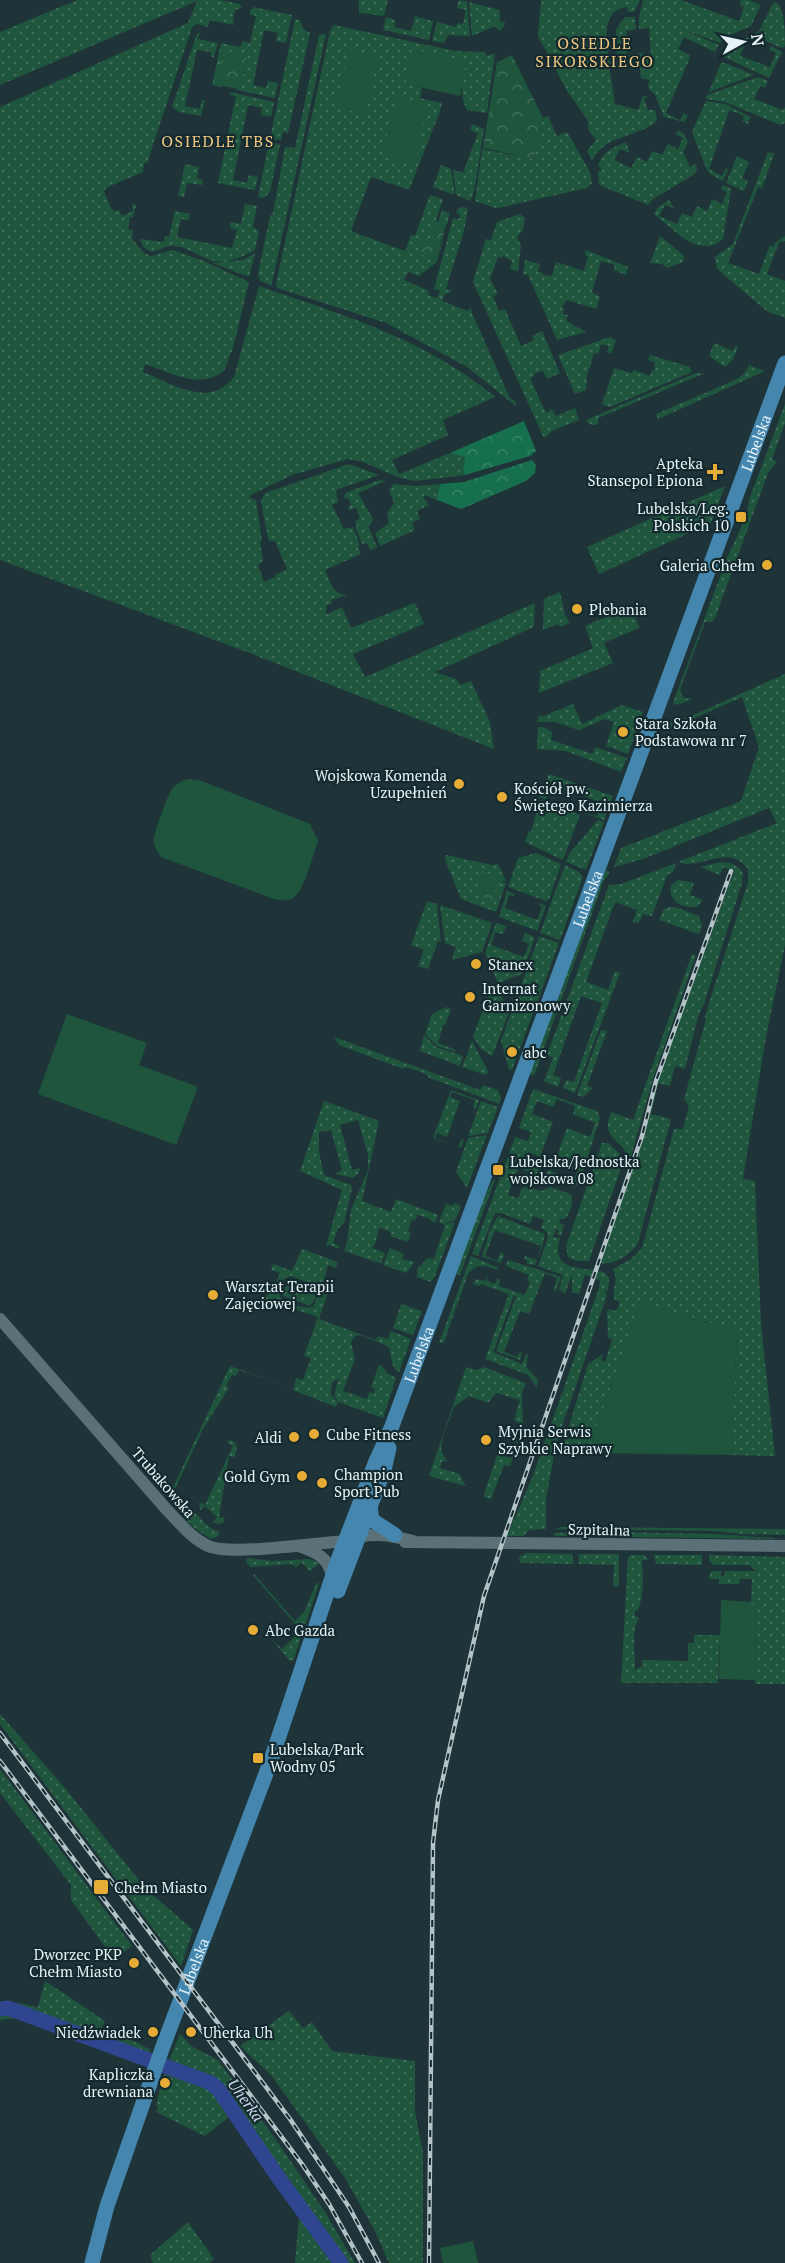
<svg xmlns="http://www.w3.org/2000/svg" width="785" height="2263" font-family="'PT Serif',serif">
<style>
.grass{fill:url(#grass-dots);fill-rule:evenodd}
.forest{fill:url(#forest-crowns)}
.park{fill:url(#park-crowns)}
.garden{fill:#1f553d}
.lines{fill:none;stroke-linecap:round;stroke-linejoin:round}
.river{stroke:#30458f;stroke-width:15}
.minor{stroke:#5a7177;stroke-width:12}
.major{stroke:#4486ae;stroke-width:15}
.rail-casing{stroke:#b4c3c7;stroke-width:4.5}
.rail{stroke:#142a2f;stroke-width:2;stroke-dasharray:7;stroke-linecap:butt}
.poi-dot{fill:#e7ac36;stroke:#142a2f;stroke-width:2}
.labels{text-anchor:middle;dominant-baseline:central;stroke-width:4.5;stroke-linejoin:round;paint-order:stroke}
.street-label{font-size:15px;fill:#e6f3f7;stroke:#142a2f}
.poi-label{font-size:15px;fill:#e6f3f7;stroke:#142a2f;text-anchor:start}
.neighbourhood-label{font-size:16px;letter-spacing:1.5px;fill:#f0c780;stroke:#142a2f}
.water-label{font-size:16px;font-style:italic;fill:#cdd6eb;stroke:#142a2f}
</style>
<defs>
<pattern id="grass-dots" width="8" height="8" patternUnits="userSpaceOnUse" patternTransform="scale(1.5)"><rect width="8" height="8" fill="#1f553d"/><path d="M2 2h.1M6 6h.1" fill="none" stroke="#406e5a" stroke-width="1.8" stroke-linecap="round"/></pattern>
<pattern id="forest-crowns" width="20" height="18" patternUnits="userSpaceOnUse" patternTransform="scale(1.5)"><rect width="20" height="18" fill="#16704d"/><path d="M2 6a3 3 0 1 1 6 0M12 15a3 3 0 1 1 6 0" fill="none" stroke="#388567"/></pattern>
<pattern id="park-crowns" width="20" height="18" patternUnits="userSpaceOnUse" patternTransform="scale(1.5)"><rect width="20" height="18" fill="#1f553d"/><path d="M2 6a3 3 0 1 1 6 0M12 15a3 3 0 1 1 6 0" fill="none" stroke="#406e5a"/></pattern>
</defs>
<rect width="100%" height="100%" fill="#1e3439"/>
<path class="grass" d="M 77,0 L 220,0 L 240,4 L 242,8 L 235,10 L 233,21 L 234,25 L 210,20 L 208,27 L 197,24 L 192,27 L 147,163 L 144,163 L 143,172 L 106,188 L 104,191 L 111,209 L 115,211 L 119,210 L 122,216 L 133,211 L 132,204 L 136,205 L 133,217 L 130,217 L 128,229 L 133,230 L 132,239 L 144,253 L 151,256 L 173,250 L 204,261 L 249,282 L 233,348 L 224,371 C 198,390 172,373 145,364 L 143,372 C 174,384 209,409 234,377 L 259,286 C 343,315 426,339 495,397 L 443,420 L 448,435 L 392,460 L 399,474 L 450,453 L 465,457 L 463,469 L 465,475 L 416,481 L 400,478 L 363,462 L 348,459 L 292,475 L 249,496 L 251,498 L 256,500 L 262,541 L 260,541 L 263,561 L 258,565 L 264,582 L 275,577 L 275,575 L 287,569 L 275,541 L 269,541 C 266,528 263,515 261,501 L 265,493 L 349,464 L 379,475 L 336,490 L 338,502 L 332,505 L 344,529 L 353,527 L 360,545 L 358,547 L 361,554 L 325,570 C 331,582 332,595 348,595 L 331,600 L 332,603 L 326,606 L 327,610 L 325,611 L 327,614 L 342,607 L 351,628 L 415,603 L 424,624 L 353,654 L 365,677 L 535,603 L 534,627 L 435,672 L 456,679 L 460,685 L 471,681 L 490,722 L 494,749 L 247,652 L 0,560 L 0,107 L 188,23 L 197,1 L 0,85 L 0,32 Z
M 359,0 L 388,0 L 384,16 L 361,13 L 359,14 Z
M 459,0 L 467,2 L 470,36 L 448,35 L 444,43 L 432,41 L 437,22 L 456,27 L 458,23 L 463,24 L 466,10 L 457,8 Z
M 541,0 L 640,0 L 634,12 L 628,12 L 627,7 C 600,10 607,42 609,61 L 615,61 L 617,64 L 609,65 L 615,104 L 638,110 L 643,96 L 648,96 L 644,99 L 648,110 L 655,110 L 657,121 C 637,138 606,134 592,160 L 587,151 L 596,140 L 589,131 L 587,119 L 567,91 L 538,36 Z
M 643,0 L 681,0 L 739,21 L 744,7 L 740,5 L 741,0 L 748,0 L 761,5 L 751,26 L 725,37 L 720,43 L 679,28 L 719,45 L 715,52 L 684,37 L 678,49 L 690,55 L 689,60 L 666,113 L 680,120 L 684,113 L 688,116 L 684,122 L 664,117 L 655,95 L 648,88 L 649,80 L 641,78 L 639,62 C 610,64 617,52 616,29 L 625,17 L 635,17 L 636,29 L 626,31 L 629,46 L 626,47 L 627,55 L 642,53 L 643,57 L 651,56 L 649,28 L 639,29 L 639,18 Z
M 469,2 L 500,10 L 500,22 L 505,22 L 504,27 L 499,31 L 495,26 L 472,36 Z
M 776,2 C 785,9 785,32 785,46 L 782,48 L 756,37 L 755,33 L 759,31 L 773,3 Z
M 253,7 L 292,15 L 286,43 L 276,41 L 278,33 L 264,30 L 253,85 L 266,88 L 268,81 L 278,83 L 275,98 L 232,89 L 240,89 L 247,55 L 224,51 L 218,76 L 222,87 L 212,85 L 221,43 L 240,47 L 243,41 L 250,43 L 256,16 L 250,14 L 250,11 Z
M 416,14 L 417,17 L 433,21 L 429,40 L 383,30 L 386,17 L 395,20 L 394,27 L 411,31 Z
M 295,19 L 300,20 L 303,29 L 310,33 L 288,133 L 283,132 L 281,140 L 270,139 Z
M 334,25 L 455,51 L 485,52 L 487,56 L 495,53 L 487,113 L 467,110 C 458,93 463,79 466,61 L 405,84 L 422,88 L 420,98 L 442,103 L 440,111 L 409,190 L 371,177 L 351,231 L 405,251 L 411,235 L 415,236 L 430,195 L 443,199 L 432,232 L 437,233 L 434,244 L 419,254 L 436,259 L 447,225 L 438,222 L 442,210 L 450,213 L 437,262 L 419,276 L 408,272 L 404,280 L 429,291 L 428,295 L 437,298 L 440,291 L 434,289 L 453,218 L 459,219 L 460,215 L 456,212 L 459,208 L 464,207 L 468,209 L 464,231 L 446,289 L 452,291 L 444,295 L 442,301 L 468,311 L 471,307 L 472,313 L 510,398 L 515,401 L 516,406 L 467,367 L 386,323 L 277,288 L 276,284 L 330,31 Z
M 200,32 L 198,39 L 218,43 L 214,57 L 211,57 L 211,52 L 197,50 L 185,106 L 200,109 L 202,100 L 205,100 L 201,116 L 179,112 L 172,107 L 197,34 Z
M 326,34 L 272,283 L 272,286 L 260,281 L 258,274 L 270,216 L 273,213 L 285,147 L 295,148 L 319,35 Z
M 751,36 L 753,38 L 751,44 L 746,42 L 740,56 L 770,67 L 776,53 L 769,49 L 771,46 L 782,52 L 769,78 L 724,57 L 730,45 Z
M 721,63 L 725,63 L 754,75 L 709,92 Z
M 758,77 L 768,81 L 765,88 L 760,86 L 754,99 L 783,110 L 785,107 L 785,123 L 780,125 L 725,102 L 706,99 L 707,95 Z
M 230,92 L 274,102 L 271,117 L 261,115 L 262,108 L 248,105 L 233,180 L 247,183 L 249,175 L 258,177 L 254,194 L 254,190 L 218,183 L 236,96 L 230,95 Z
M 706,101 L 725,104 L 751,117 L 748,124 L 742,121 L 744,116 L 730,110 L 728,114 L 709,169 L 722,176 L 726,168 L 728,170 L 723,181 L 710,174 L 706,168 L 692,132 Z
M 548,116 L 557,136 L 567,132 L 590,172 L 592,183 L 587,188 L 503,207 L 496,208 L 475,201 L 482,149 L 534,159 L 543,118 Z
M 472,124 L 484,129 L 474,192 L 470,201 L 456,195 L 453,170 L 465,173 L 464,170 L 478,133 L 470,130 Z
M 678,130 L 684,134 L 688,142 L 683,152 L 690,167 L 696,164 L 697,169 L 695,174 L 653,199 L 648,205 L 599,185 L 598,171 L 601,171 L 601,167 L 598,167 C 602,152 612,148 626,142 L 630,153 L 620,149 L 614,160 L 631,168 L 637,157 L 647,162 L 652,151 L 662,155 L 668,144 L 678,149 L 683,138 L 676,134 Z
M 269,142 L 280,144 L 270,192 L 264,198 L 258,197 Z
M 768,152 L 774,154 L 762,188 L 758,187 L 728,263 L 759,274 L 770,245 L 774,247 L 775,243 L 785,236 L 785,241 L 779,242 L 767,274 L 785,281 L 785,318 L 768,312 L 717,269 L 715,257 L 733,244 Z
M 737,156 L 749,162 L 742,178 L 748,181 L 744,191 L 726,183 Z
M 185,164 L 199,167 L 197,178 L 203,180 L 202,185 L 187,183 L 184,197 L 178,196 Z
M 441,165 L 451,169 L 455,195 L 433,187 Z
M 723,185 L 731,189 L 723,239 C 699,260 674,229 654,214 L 658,207 L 669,200 L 675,209 L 665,205 L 659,216 L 677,224 L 682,213 L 692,217 L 697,206 L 707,211 L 712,199 L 722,204 L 727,192 L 721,189 Z
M 245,204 L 257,206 L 253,226 L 259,232 L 255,250 C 243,257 225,265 210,260 C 198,256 187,247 175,246 C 168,245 159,250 152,252 L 144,248 L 140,239 L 163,242 L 166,236 L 169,237 L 175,211 L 190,214 L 189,220 L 181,219 L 177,237 L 232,248 L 237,230 L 230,228 L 230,222 L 241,224 Z
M 520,214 L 525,218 L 523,230 L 517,237 L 521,246 L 518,271 L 510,269 L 512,261 L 503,256 L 502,258 L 498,257 L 490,279 L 498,294 L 493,296 L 499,311 L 505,309 L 521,346 L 534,340 L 532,336 L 542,331 L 560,373 L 547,379 L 543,371 L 534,374 L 534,376 L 530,378 L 546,413 L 552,409 L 556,416 L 575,408 L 579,420 L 552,431 L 544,438 L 473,282 L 486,239 L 491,240 L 497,222 Z
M 660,236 L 682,254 L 684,257 L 683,262 L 667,268 L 662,264 L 650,263 Z
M 586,250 L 628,267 L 626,275 L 614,270 L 615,265 L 601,261 L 592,292 L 600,297 L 596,309 L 567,300 L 562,307 L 564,309 L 563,314 L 568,315 L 566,320 L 568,322 L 586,332 L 557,340 L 528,275 L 523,274 L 525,260 L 540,264 L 538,271 L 543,273 L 543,275 L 552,276 L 556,262 L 584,271 L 588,257 L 585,255 Z
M 255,253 L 249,277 L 212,263 L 243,260 Z
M 610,337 L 616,341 L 611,354 L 607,352 L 609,346 L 601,344 L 598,354 L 594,353 L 586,379 L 587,380 L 586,390 L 575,394 L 558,355 Z
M 714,343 L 733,351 L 736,345 L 738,346 L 733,359 L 725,367 L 709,356 Z
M 650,355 L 690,367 L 692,372 L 610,407 L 602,404 L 614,368 L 632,373 L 634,370 L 650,376 L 652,370 L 654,371 L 655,362 L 648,360 Z
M 749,365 L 765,371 L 658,419 L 656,414 L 735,380 L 744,374 Z
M 696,373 L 705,373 L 598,418 L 598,424 C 593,426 589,425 586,420 Z
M 785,404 L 785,423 L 772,459 L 777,462 L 768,473 L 715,618 L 712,622 L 705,622 L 681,687 L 680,692 L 684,698 L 693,699 L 677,705 L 673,703 L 727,558 L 747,515 L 749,500 Z
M 380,480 L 386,481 L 358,493 L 373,519 L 371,524 L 368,525 L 377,547 L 371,550 L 366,543 L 362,544 L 355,527 L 357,525 L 355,521 L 360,518 L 356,508 L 349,510 L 348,507 L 351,505 L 348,498 L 344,499 L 345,493 Z
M 394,484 L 417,486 L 440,484 L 437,500 L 425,495 L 423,497 L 429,505 L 417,511 L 420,519 L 412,523 L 415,530 L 380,546 L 375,533 L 389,523 L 387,513 L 394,503 L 389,490 Z
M 725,486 L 711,523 L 599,574 L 587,547 Z
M 560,592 L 565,615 L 570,623 L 560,627 L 558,624 L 543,630 L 544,599 Z
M 632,606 L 639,628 L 604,643 L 613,663 L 539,693 L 540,671 L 593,648 L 585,626 Z
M 785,674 L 785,945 L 765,1042 L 743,1179 L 755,1181 L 761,1324 L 775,1456 L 732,1455 L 737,1331 L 640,1302 L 588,1453 L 563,1446 L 588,1364 L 603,1354 L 601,1360 L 605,1362 L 612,1339 L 608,1338 L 607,1311 L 610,1309 L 616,1311 L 620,1302 L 614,1299 C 612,1286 619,1282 613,1269 L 631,1259 L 642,1248 L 674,1129 L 683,1129 L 689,1106 L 684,1099 L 706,1019 L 705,1016 L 748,882 L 748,869 C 728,842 701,871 678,862 L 777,823 L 769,808 L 643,859 L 614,867 L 621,848 L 741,801 L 759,747 L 742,697 L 663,732 L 666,722 L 674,723 L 675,720 L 689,717 Z
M 573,704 L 582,724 L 622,705 L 643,712 L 628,754 L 606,746 L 614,722 L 604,719 L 579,730 L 555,722 L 537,722 L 539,715 L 544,716 Z
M 538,727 L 543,727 L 552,732 L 551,740 L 593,754 L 595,747 L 627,758 L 621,772 L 566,751 L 537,749 Z
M 549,774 L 613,796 L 604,820 L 584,813 L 597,816 L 601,802 L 551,785 L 546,798 L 555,803 L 539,797 Z
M 540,800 L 580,815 L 563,860 L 525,842 L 529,831 L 531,832 Z
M 598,820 L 604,822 L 586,870 L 566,862 L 569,854 Z
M 536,853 L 561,864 L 549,900 L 546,901 L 508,887 L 518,858 Z
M 446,855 L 492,865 L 498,864 L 506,881 L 499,881 L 506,883 L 496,912 L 461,899 L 445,860 Z
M 720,862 C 730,862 738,865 743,873 L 742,883 L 705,1001 L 698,1017 L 685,1069 L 675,1066 L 670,1086 L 658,1083 L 651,1114 L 671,1119 L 638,1243 C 632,1254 613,1266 600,1263 L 642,1141 L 657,1082 L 734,871 L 723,867 L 720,875 L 700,867 Z
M 676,863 L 673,872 L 667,875 L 652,916 L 643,914 L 639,923 L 633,922 L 637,910 L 615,902 L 586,982 L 608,990 L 615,971 L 620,973 L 575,1093 L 563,1088 L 566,1080 L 574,1082 L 602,1003 L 581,996 L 553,1075 L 561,1078 L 558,1087 L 544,1081 L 553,1058 L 547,1055 L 609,885 L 621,884 Z
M 565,865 L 579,872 L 583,877 L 560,940 L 540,933 Z
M 608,870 L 609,873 L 604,880 L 534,1076 L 529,1074 L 603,872 Z
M 678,880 L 694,883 L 690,895 L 703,900 L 697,907 C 682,908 668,902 671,885 Z
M 507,891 L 515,894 L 514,896 L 509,895 L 505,908 L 537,920 L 542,907 L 539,905 L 539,903 L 546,906 L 537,931 L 499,917 Z
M 427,901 L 437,904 L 441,942 L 438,941 L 428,969 L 418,966 L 424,950 L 411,945 Z
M 440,905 L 492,923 L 482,952 L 452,960 L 456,947 L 445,943 Z
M 668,907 L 675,907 L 699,916 L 702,926 L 699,934 L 659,920 L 663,910 Z
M 496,923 L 506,926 L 503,934 L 495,932 L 491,945 L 524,957 L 529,944 L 522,941 L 525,933 L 535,937 L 522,974 L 498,983 L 485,953 Z
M 539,936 L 559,943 L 512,1070 L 509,1069 L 501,1041 Z
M 692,954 L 696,955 L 652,1082 L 630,1160 C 622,1138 600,1140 611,1112 L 633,1120 Z
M 497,985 L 509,1013 L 492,1056 L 481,1049 L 473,1037 L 491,987 Z
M 446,1007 L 451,1009 L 445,1025 L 443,1025 L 438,1043 L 456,1050 L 455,1052 L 437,1046 L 425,1034 L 432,1014 Z
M 601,1030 L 607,1031 L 587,1086 L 593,1088 L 583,1097 L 577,1095 Z
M 424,1035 L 436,1047 L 463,1056 L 460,1066 L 420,1051 Z
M 334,1037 L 480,1090 L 483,1085 L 498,1090 L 501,1098 L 499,1104 L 430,1078 C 424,1072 413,1069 405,1067 L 403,1069 L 339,1045 Z
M 472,1041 L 487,1069 L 488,1073 L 486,1075 L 462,1067 Z
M 533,1089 L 597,1111 L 600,1118 L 581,1178 L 578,1185 L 572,1187 L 545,1177 L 548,1170 L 574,1180 L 577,1171 L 555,1162 L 567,1128 L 590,1137 L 595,1123 L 573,1114 L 575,1106 L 557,1099 L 553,1107 L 537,1101 L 532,1114 L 553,1122 L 540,1157 L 528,1152 L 525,1161 L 540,1167 L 539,1172 L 536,1174 L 518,1168 L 508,1195 L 518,1198 L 522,1188 L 527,1187 L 542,1191 L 550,1187 L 571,1194 C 574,1202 571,1212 565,1219 L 560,1219 L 559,1223 L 564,1225 L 561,1236 L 557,1234 L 559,1231 L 556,1229 L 553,1237 L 560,1238 C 552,1267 572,1268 594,1270 L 591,1277 L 585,1275 L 579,1294 L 572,1292 L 572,1274 L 565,1294 L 559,1289 L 563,1275 L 538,1266 L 548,1238 L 547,1232 L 541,1228 L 544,1220 L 533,1216 L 530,1224 L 501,1213 L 495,1213 L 478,1256 L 472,1254 L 515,1137 L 528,1141 L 531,1132 L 519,1128 Z
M 451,1090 L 479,1100 L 476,1109 L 473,1108 L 475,1100 L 452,1092 L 450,1097 L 460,1101 L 447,1137 L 437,1133 L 435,1138 L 458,1147 L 462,1139 L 464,1140 L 461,1148 L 433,1138 Z
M 324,1101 L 379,1121 L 362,1201 L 391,1212 L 396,1199 L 438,1215 L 436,1221 L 433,1222 L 428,1218 L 414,1214 L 417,1216 L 415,1221 L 412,1220 L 408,1231 L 411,1233 L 408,1242 L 390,1236 L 391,1232 L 379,1228 L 375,1244 L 372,1248 L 385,1253 L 383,1259 L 377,1257 L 383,1260 L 382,1264 L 344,1251 L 347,1242 L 349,1243 L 347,1241 L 351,1210 L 368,1170 L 368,1155 L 358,1120 L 340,1125 L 352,1170 L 360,1168 L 358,1174 L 353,1178 L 335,1174 L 342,1170 L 331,1130 L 319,1132 L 319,1152 L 324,1175 L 351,1185 L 352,1188 L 344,1223 L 338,1229 L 333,1243 L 339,1246 L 338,1249 L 330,1245 L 326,1246 L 342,1190 L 300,1171 Z
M 481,1101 L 498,1107 L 488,1133 L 468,1136 Z
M 487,1135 L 467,1188 L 456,1172 L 468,1138 Z
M 602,1143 L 608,1143 L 622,1156 L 623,1162 L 589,1261 L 577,1261 L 568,1257 L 566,1246 Z
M 493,1180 L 495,1180 L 460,1275 L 455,1274 L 483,1200 Z
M 454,1203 L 461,1206 L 456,1219 L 445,1224 L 455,1222 L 435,1276 L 431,1282 L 417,1277 L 418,1267 L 422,1265 L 427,1258 L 434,1259 L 445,1225 L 439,1222 L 446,1204 L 452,1206 Z
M 498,1216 L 545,1234 L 542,1247 L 535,1265 L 527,1264 L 527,1260 L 524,1259 L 525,1256 L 537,1260 L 541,1246 L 495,1230 L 485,1256 L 497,1261 L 501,1252 L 504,1254 L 501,1263 L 482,1257 L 490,1230 Z
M 390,1248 L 404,1254 L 402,1259 L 415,1262 L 406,1273 L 383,1265 Z
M 302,1249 L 338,1262 L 336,1268 L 328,1265 L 323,1283 L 330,1286 L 319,1319 L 376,1340 L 378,1336 L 388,1339 L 391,1331 L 411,1339 L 399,1372 C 390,1368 392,1355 389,1347 L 361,1335 L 355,1336 L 351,1342 L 355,1359 L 343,1391 L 367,1399 L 369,1392 L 374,1393 L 375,1389 L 371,1387 L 379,1365 L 383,1367 L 387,1373 L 396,1378 L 383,1418 L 338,1402 L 334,1395 L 339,1378 L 332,1383 L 331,1394 L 338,1403 L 336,1407 L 293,1390 L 296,1378 L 303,1380 L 311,1358 L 304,1356 L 318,1317 L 264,1299 L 270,1292 L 267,1291 L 269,1287 L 276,1283 L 280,1273 L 271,1270 L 273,1264 L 292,1271 ZM 291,1276 L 316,1286 L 319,1292 L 313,1307 C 303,1309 286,1303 279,1296 L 284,1279 Z
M 471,1256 L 499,1268 L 497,1270 C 485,1265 476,1263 468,1274 L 444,1342 L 439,1343 Z
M 508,1260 L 561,1277 L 556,1291 L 554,1290 L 557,1278 L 545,1273 L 529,1314 L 520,1311 L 504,1352 L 517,1357 L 520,1352 L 522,1353 L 520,1360 L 496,1351 L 516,1297 L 514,1295 L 493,1352 L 522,1364 L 526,1354 L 528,1354 L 526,1367 L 538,1380 L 537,1388 L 528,1375 L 485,1359 L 509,1294 L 481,1284 L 480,1286 L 473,1284 L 476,1279 L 485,1281 L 488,1274 L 487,1281 L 495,1284 L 497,1279 L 500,1279 L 499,1286 L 525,1295 L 530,1282 L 527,1281 L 529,1275 L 506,1266 L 503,1272 Z
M 596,1271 L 604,1272 L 609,1278 L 608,1291 L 605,1290 L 607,1295 L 556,1444 L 546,1499 L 546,1529 L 529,1530 L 524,1536 L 507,1536 L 532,1478 L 599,1288 L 600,1281 L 594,1278 Z
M 290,1279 L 315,1289 L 317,1293 L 312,1304 L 308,1305 L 283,1296 L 282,1293 Z
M 401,1304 L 422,1311 L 413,1335 L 393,1328 Z
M 230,1366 L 292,1388 L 239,1370 L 236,1376 L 232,1375 L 226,1385 L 229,1388 L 204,1427 L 173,1493 L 169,1496 Z
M 466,1367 L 477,1370 L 484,1367 L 526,1383 L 522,1392 L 523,1426 L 514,1420 L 520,1400 L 496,1393 L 488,1403 L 469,1396 L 454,1407 L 443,1436 L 441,1450 L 447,1462 L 442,1461 L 440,1468 L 460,1474 L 465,1486 L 429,1476 Z
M 511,1426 L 521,1434 L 510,1466 L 504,1465 L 491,1499 L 484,1497 L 485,1491 L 497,1455 L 512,1458 L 517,1439 L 508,1436 Z
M 230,1440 L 234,1442 L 237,1447 L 235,1457 L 229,1456 L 219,1517 L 225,1518 L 223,1523 L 218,1524 L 213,1522 L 217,1517 L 205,1506 L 200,1510 L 199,1502 L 205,1505 L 233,1446 L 227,1442 Z
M 182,1500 L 210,1528 L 220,1532 L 217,1537 L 212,1539 C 199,1532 173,1516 182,1500 Z
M 561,1527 L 785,1529 L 785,1535 L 743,1534 L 715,1531 L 555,1529 Z
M 606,1532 L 716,1534 L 785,1539 L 565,1536 L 555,1536 L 553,1533 Z
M 527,1553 L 572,1554 L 574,1564 L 520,1563 L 519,1557 Z
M 580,1554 L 619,1554 L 619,1586 L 613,1586 L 614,1565 L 579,1564 L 578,1555 Z
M 631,1555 L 644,1555 L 649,1560 L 642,1560 C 643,1578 644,1595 638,1610 L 635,1611 L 635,1617 L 639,1617 C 631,1634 635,1651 635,1670 L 642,1666 L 642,1660 L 688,1661 L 688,1643 L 694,1643 L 694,1635 L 720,1635 L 718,1683 L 621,1683 L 628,1557 Z
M 654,1555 L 702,1555 L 702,1565 L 656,1564 Z
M 709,1555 L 785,1557 L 785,1684 L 755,1684 L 756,1605 L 721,1604 L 721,1600 L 751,1602 L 752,1579 L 740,1579 L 739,1584 L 719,1584 L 719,1579 L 709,1579 L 711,1571 L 721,1571 L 721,1576 L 724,1576 L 725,1571 L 756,1571 L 749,1565 L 714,1565 L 709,1560 Z
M 247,1558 L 272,1561 L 309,1559 L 320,1563 L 310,1571 L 301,1562 L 297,1567 L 290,1564 L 251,1567 L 246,1562 Z
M 254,1574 L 295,1621 L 304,1612 L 317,1582 L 319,1584 L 293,1661 L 289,1660 L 272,1640 L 282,1649 L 301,1631 L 253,1575 Z
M 0,1714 L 65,1788 L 146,1889 L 193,1930 L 181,1966 L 0,1724 Z
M 0,1769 L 132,1946 L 118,1957 L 117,1963 L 71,1900 L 71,1885 L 0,1793 Z
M 45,1981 L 105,2021 L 102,2027 L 111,2034 L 115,2029 L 127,2038 L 151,2050 L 147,2062 L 34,2022 Z
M 289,2011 L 303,2028 L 312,2022 L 332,2051 L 415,2061 L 415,2112 L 423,2152 L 423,2263 L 389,2263 L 374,2229 L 345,2178 L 271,2075 L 240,2046 Z
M 180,2034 L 191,2046 L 218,2060 L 279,2144 L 325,2212 L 355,2263 L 295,2263 L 299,2217 L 230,2116 L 205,2136 L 156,2112 L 158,2106 L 156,2105 L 164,2074 Z
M 188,2222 L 214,2259 L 210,2263 L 153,2263 L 150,2255 Z"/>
<path class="forest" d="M 524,421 L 536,451 L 530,456 L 465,475 L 463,469 L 465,457 L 450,453 Z
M 532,460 L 536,465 L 535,473 L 526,481 L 461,509 L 437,500 L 440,484 L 464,482 Z"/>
<path class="park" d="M 224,50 L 247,55 L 240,89 L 222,86 L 218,76 Z
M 512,55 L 543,118 L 534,159 L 483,148 L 497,62 Z
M 435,221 L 446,224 L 436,259 L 419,254 L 423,241 L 434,244 L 437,233 L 432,231 Z
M 482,871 L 501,878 L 492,900 L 473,894 Z
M 0,2002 L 25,2004 L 39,2008 L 33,2024 L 15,2018 L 0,2020 Z"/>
<path class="garden" d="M 412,49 L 466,61 L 460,96 L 405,84 Z
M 349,50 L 378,57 L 366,114 L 336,108 Z
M 396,97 L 427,103 L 415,165 L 382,157 Z
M 188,779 L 199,780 L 310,824 L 318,841 C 313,854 304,892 293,898 C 287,902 280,900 274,899 L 161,857 C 158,852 153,846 154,839 C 154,833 168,794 172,789 C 176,783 182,781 188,779 Z
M 67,1014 L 147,1043 L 139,1065 L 198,1087 L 176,1145 L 38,1094 Z
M 640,1302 L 737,1331 L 732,1455 L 588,1453 Z
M 721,1604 L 756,1605 L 755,1680 L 719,1679 Z
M 473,2241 L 478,2263 L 443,2263 L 440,2248 Z"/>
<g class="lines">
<path class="river" d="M 0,2009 L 8,2008 L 211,2083 L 219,2090 L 278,2177 L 341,2263"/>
<path class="minor" d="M 0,1319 L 167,1510 C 180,1523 191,1538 208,1546 C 231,1556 316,1543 346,1541 C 369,1531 390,1535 413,1541
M 405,1542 L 785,1546
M 299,1546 C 316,1553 328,1556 332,1576"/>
<g class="major">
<path d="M 370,1506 L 372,1520 L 395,1535"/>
<path d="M 338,1591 L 384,1470 L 389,1448"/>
<path id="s1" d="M 92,2263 L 107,2206 L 162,2049 L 270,1763 L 338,1560 L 376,1461 L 392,1426 L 785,363"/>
</g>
<defs>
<path id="rail" d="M 0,1733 L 290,2119 L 349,2207 L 379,2263
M 0,1761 L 302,2164 L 329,2204 L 362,2263
M 429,2263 L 433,1843 L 438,1800 L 484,1596 L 642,1136 L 656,1081 L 731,871"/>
</defs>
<use href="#rail" class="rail-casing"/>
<use href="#rail" class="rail"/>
</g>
<g class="poi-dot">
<path d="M712 463h6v6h6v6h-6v6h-6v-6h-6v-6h6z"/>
<rect x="735" y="511" width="12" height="12" rx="3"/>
<circle cx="767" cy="565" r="6"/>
<circle cx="577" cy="609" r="6"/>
<circle cx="623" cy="732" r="6"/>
<circle cx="459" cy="784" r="6"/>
<circle cx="502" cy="797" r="6"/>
<circle cx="476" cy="964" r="6"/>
<circle cx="470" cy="997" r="6"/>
<circle cx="512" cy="1052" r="6"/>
<rect x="492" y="1164" width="12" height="12" rx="3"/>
<circle cx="213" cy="1295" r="6"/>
<circle cx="314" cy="1434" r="6"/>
<circle cx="294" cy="1437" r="6"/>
<circle cx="486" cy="1440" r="6"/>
<circle cx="302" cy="1476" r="6"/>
<circle cx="322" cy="1483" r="6"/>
<circle cx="253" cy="1630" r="6"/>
<rect x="252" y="1752" width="12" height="12" rx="3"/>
<rect x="93" y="1879" width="16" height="16" rx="3"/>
<circle cx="134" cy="1963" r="6"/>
<circle cx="153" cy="2032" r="6"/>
<circle cx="191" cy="2032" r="6"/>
<circle cx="165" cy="2083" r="6"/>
</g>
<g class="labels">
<g class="street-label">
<text stroke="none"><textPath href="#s1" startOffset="1938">Lubelska</textPath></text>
<text stroke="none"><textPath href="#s1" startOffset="1452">Lubelska</textPath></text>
<text stroke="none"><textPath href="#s1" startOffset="966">Lubelska</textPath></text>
<text transform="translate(164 1482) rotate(49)">Trubakowska</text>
<text transform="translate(599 1529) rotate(1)">Szpitalna</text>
<text stroke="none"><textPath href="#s1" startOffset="314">Lubelska</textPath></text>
</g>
<g class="poi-label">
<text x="703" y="463" text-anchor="end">Apteka<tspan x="703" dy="17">Stansepol Epiona</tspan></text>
<text x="729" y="508" text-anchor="end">Lubelska/Leg.<tspan x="729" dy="17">Polskich 10</tspan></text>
<text x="755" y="565" text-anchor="end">Galeria Chełm</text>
<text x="589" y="609">Plebania</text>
<text x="635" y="723">Stara Szkoła<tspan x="635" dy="17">Podstawowa nr 7</tspan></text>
<text x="447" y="775" text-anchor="end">Wojskowa Komenda<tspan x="447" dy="17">Uzupełnień</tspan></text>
<text x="514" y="788">Kościół pw.<tspan x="514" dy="17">Świętego Kazimierza</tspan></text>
<text x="488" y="964">Stanex</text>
<text x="482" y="988">Internat<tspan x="482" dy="17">Garnizonowy</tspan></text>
<text x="524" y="1052">abc</text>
<text x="510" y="1161">Lubelska/Jednostka<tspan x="510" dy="17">wojskowa 08</tspan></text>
<text x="225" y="1286">Warsztat Terapii<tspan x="225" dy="17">Zajęciowej</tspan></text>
<text x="498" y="1431">Myjnia Serwis<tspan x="498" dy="17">Szybkie Naprawy</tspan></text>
<text x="326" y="1434">Cube Fitness</text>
<text x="282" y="1437" text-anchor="end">Aldi</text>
<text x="334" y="1474">Champion<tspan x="334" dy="17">Sport Pub</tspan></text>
<text x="290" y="1476" text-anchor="end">Gold Gym</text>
<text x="265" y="1630">Abc Gazda</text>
<text x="270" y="1749">Lubelska/Park<tspan x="270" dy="17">Wodny 05</tspan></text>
<text x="114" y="1887">Chełm Miasto</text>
<text x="122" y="1954" text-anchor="end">Dworzec PKP<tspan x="122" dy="17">Chełm Miasto</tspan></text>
<text x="141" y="2032" text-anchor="end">Niedźwiadek</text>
<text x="203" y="2032">Uherka Uh</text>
<text x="153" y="2074" text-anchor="end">Kapliczka<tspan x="153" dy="17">drewniana</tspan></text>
</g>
<g class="neighbourhood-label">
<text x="595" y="43">OSIEDLE<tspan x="595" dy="18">SIKORSKIEGO</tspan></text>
<text x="218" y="141">OSIEDLE TBS</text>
</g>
<g class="water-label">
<text transform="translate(246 2100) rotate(54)">Uherka</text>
</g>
</g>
<g transform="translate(743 42) rotate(82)" stroke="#142a2f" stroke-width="4.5" paint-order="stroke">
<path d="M0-4.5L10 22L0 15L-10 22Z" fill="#e6f3f7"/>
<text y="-9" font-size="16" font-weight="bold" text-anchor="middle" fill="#e6f3f7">N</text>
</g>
</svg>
